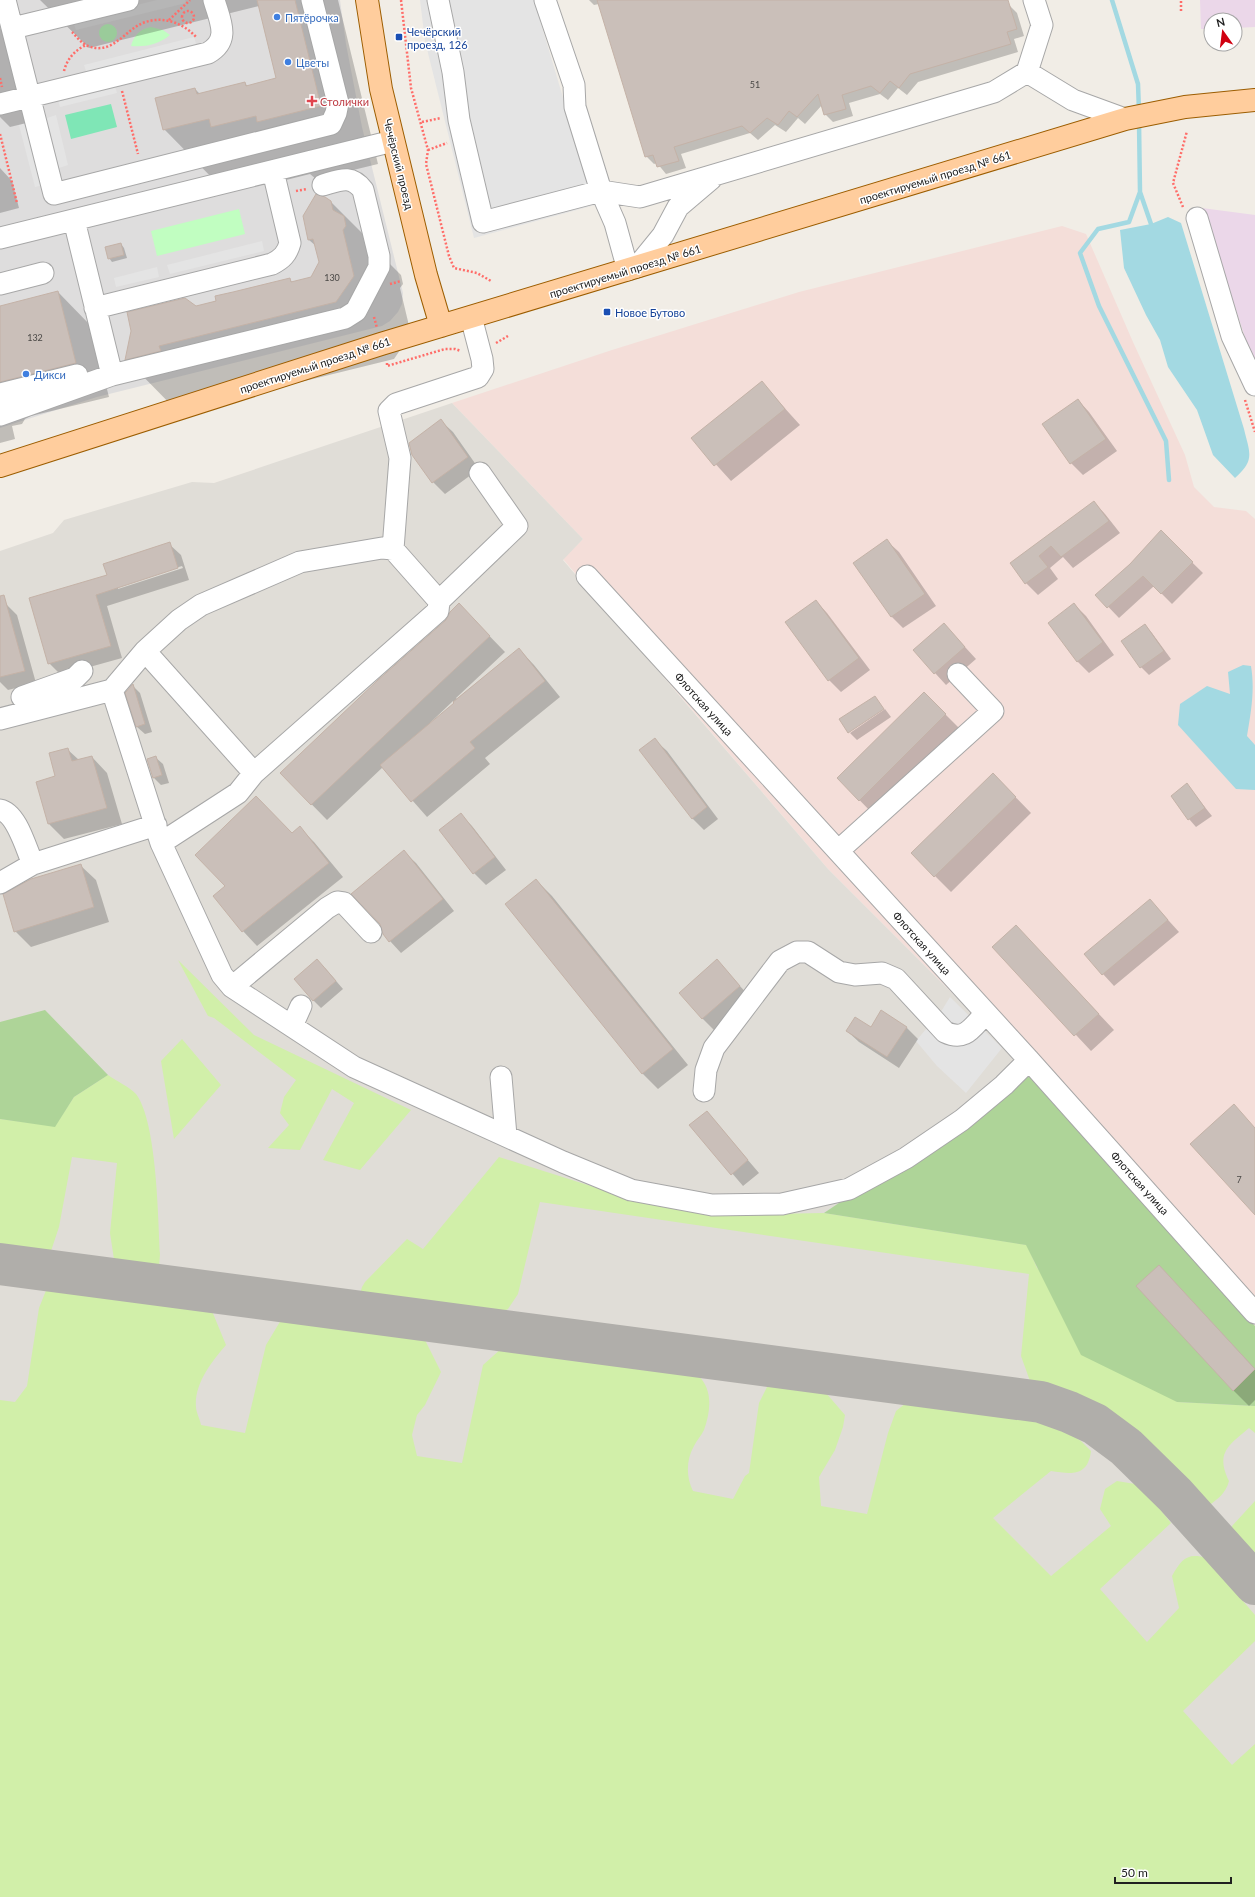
<svg xmlns="http://www.w3.org/2000/svg" width="1255" height="1897" font-family="Lato,sans-serif">
<style>
.residential{fill:#dedddd}
.industrial{fill:#ebd7e9}
.military{fill:#f4ded9}
.airport{fill:#e0ddd7}
.grass{fill:#d1efa9}
.forest{fill:#aed498}
.park{fill:#c1fec1}
.pitch{fill:#7fe6b6}
.parking{fill:#e4e4e4}
.water{fill:#a3d9e2}
.shadow{fill:#0003;fill-rule:evenodd}
.lines{fill:none;stroke-linecap:round;stroke-linejoin:round}
.stream{stroke:#a3d9e2;stroke-width:4.5}
.taxiway{stroke:#b0aeaa;stroke-width:42}
.building{fill:#cabfb9;stroke:#c4b2a7}
.minor-casing{stroke:#a7a7a7;stroke-width:23}
.major-casing{stroke:#9c5d00;stroke-width:24}
.path{stroke:#ff6d69;stroke-width:2.5;stroke-dasharray:2 2;stroke-linecap:butt}
.minor{stroke:#fff;stroke-width:21}
.major{stroke:#ffcd9d;stroke-width:22}
.shop-dot{fill:#3f7fe0;stroke:#fff;stroke-width:1.5}
.transit-dot{fill:#1a4fb4;stroke:#fff;stroke-width:1.5}
.health-dot{fill:#e0444e;stroke:#fff;stroke-width:1.5}
.labels{text-anchor:middle;dominant-baseline:central;stroke-width:3;stroke-linejoin:round;paint-order:stroke}
.number-label{font-size:9px;fill:#4a4846}
.shop-label{font-size:11px;fill:#366cbe;stroke:#fff;text-anchor:start}
.transit-label{font-size:11px;fill:#164399;stroke:#fff;text-anchor:start}
.health-label{font-size:11px;fill:#be3a42;stroke:#fff;text-anchor:start}
.street-label{font-size:11px;fill:#202020;stroke:#fff}
</style>
<rect width="100%" height="100%" fill="#f1ede6"/>
<path class="residential" d="M 0,0 L 340,0 L 346,44 L 362,127 L 403,293 L 402,304 L 398,312 L 390,321 L 382,326 L 97,397 L 0,428 Z"/>
<path class="industrial" d="M 1200,0 L 1255,0 L 1255,27 L 1235,28 L 1235,20 L 1211,20 L 1211,29 L 1201,29 Z
M 1202,208 L 1255,215 L 1255,367 Z"/>
<path class="military" d="M 1062,226 L 1086,234 L 1133,342 L 1185,455 L 1194,487 L 1214,507 L 1246,511 L 1255,519 L 1255,1326 L 979,1020 L 828,869 L 563,559 L 583,539 L 452,403 L 612,350 L 799,292 Z"/>
<path class="airport" d="M 452,403 L 583,539 L 563,560 L 828,869 L 979,1020 L 1255,1326 L 1255,1897 L 0,1897 L 0,551 L 53,533 L 64,520 L 192,482 L 214,483 Z"/>
<path class="grass" d="M 178,960 L 254,1035 L 411,1110 L 360,1170 L 323,1160 L 354,1103 L 332,1089 L 300,1150 L 268,1148 L 289,1125 L 280,1113 L 284,1097 L 296,1080 L 214,1018 L 208,1016 Z
M 182,1039 L 221,1085 L 174,1139 L 161,1061 Z
M 108,1075 C 116,1081 130,1087 136,1094 C 157,1122 158,1217 160,1254 L 159,1267 L 146,1271 L 115,1266 L 110,1233 L 117,1163 L 72,1157 L 59,1227 L 49,1257 L 0,1252 L 0,1119 L 55,1126 L 74,1097 Z
M 499,1157 L 632,1199 L 770,1214 L 824,1213 L 1027,1245 L 1037,1268 L 1177,1402 L 1255,1406 L 1255,1433 L 1249,1428 C 1229,1445 1215,1453 1229,1481 C 1226,1493 1218,1499 1208,1506 L 1200,1505 L 1195,1502 L 1156,1457 L 1124,1430 L 1088,1406 L 1041,1390 L 1039,1383 L 1030,1381 L 1021,1356 L 1029,1274 L 540,1202 L 518,1294 L 508,1309 L 494,1316 L 365,1300 L 360,1294 L 362,1287 L 365,1282 L 407,1239 L 423,1249 Z
M 47,1288 L 212,1311 L 226,1345 C 212,1361 194,1384 196,1407 C 196,1412 200,1419 201,1425 L 245,1433 L 266,1345 L 281,1320 L 425,1340 L 441,1372 L 425,1405 L 417,1415 L 412,1435 L 417,1456 L 462,1463 L 483,1365 L 502,1348 L 698,1375 C 713,1390 711,1410 704,1430 C 701,1436 697,1440 694,1446 C 686,1460 686,1477 693,1491 L 733,1499 L 745,1476 L 749,1473 L 759,1403 L 768,1385 L 826,1393 L 845,1415 L 843,1427 L 835,1450 L 819,1477 L 821,1506 L 867,1514 L 888,1433 L 896,1411 L 906,1403 L 1026,1419 L 1060,1428 L 1081,1441 L 1091,1451 C 1088,1477 1071,1474 1051,1471 L 993,1518 L 1051,1576 L 1111,1526 L 1100,1509 L 1105,1489 L 1117,1481 L 1141,1485 L 1171,1523 L 1100,1589 L 1147,1642 L 1179,1608 L 1172,1576 C 1181,1560 1187,1552 1206,1558 L 1255,1615 L 1255,1641 L 1183,1711 L 1232,1765 L 1255,1744 L 1255,1897 L 0,1897 L 0,1400 L 15,1402 L 27,1386 L 39,1308 Z
M 1255,1501 L 1255,1566 L 1230,1541 L 1232,1526 Z"/>
<path class="forest" d="M 45,1010 L 108,1075 L 74,1097 L 55,1127 L 0,1119 L 0,1022 Z
M 1030,1075 L 1255,1326 L 1255,1406 L 1177,1402 L 1081,1355 L 1026,1245 L 824,1213 Z"/>
<path class="park" d="M99 33a9 9 0 1 1 18 0a9 9 0 1 1-18 0Z
M 151,27 L 163,30 L 170,35 C 158,45 145,47 131,46 C 134,35 140,29 151,27 Z
M 239,209 L 245,234 L 157,256 L 151,231 Z"/>
<path class="pitch" d="M 111,104 L 117,127 L 71,139 L 65,115 Z"/>
<path class="parking" d="M 157,0 L 185,0 L 186,3 L 76,30 L 73,21 Z
M 420,0 L 534,0 L 595,205 L 474,238 L 425,41 Z
M 194,37 L 197,47 L 87,74 L 84,65 Z
M 114,83 L 117,93 L 60,107 L 57,97 Z
M 56,115 L 68,165 L 59,168 L 47,118 Z
M 28,122 L 44,185 L 35,187 L 19,125 Z
M 262,241 L 264,251 L 170,274 L 167,265 Z
M 157,267 L 159,277 L 116,287 L 114,278 Z
M 950,997 L 1002,1048 L 966,1093 L 937,1066 L 916,1041 L 942,1010 Z"/>
<path class="water" d="M 1168,217 L 1181,223 L 1244,429 C 1250,454 1255,460 1235,478 L 1213,455 L 1197,410 L 1168,367 L 1160,340 L 1146,315 L 1124,268 L 1120,230 L 1151,224 Z
M 1243,665 L 1251,666 C 1255,690 1251,712 1247,736 L 1255,745 L 1255,790 L 1236,789 L 1178,725 L 1180,704 L 1207,686 L 1230,694 L 1228,672 Z"/>
<path class="shadow" d="M 40,0 L 338,0 L 378,164 L 316,179 L 310,174 L 270,184 L 263,177 L 221,187 L 164,129 L 195,89 L 200,94 L 245,83 L 248,87 L 277,79 L 259,6 L 89,48 Z
M 589,0 L 999,0 L 1009,5 L 1017,13 L 1024,36 L 1014,39 L 1018,52 L 918,82 L 907,95 L 898,88 L 888,100 L 880,94 L 849,103 L 853,116 L 833,122 L 825,114 L 822,105 L 805,124 L 798,118 L 786,132 L 775,125 L 758,140 L 750,133 L 681,154 L 686,168 L 666,174 L 657,163 L 654,164 L 646,156 L 599,4 L 594,5 Z
M 0,28 L 22,49 L 39,120 L 10,127 L 0,117 Z
M 0,168 L 12,181 L 19,208 L 0,213 Z
M 330,201 L 388,259 L 389,263 L 401,275 L 403,284 L 400,288 L 411,334 L 394,359 L 216,403 L 218,408 L 183,417 L 126,359 L 196,307 L 289,279 L 293,283 L 312,278 L 320,262 L 316,246 L 309,240 Z
M 121,244 L 124,248 L 127,258 L 112,262 L 109,258 Z
M 58,292 L 91,326 L 109,397 L 31,416 L 25,419 L 22,424 L 12,426 L 15,439 L 0,443 L 0,307 Z
M 761,382 L 800,425 L 731,481 L 692,438 Z
M 1078,400 L 1089,412 L 1117,451 L 1083,475 L 1071,463 Z
M 441,421 L 453,432 L 479,469 L 445,494 L 433,482 Z
M 1094,502 L 1105,514 L 1120,533 L 1073,568 L 1063,557 L 1050,568 L 1058,579 L 1038,595 L 1026,583 L 1011,563 Z
M 1161,532 L 1203,573 L 1172,604 L 1154,586 L 1119,618 L 1097,595 L 1130,564 Z
M 887,541 L 899,552 L 936,606 L 903,628 L 891,616 Z
M 169,544 L 181,555 L 189,580 L 107,606 L 122,658 L 61,675 L 49,663 L 108,576 ZM 182,566 L 183,568 L 118,589 L 118,586 Z
M 816,601 L 827,613 L 870,670 L 841,692 L 829,680 Z
M 5,603 L 17,615 L 36,683 L 8,690 L 0,682 L 0,605 Z
M 1074,604 L 1086,616 L 1114,655 L 1089,673 L 1077,661 Z
M 474,620 L 505,652 L 456,698 L 457,699 L 519,649 L 534,665 L 560,697 L 485,758 L 490,764 L 427,817 L 383,767 L 327,820 L 281,773 ZM 453,701 L 456,704 L 431,724 L 430,723 Z
M 944,624 L 976,659 L 946,685 L 914,650 Z
M 1145,625 L 1152,633 L 1171,659 L 1149,675 L 1141,667 L 1122,641 Z
M 133,686 L 140,693 L 152,732 L 145,734 L 137,727 L 127,693 Z
M 924,693 L 961,730 L 875,816 L 838,778 Z
M 885,709 L 891,717 L 857,740 L 850,733 Z
M 655,740 L 667,751 L 718,819 L 704,830 L 692,818 Z
M 67,749 L 79,760 L 92,757 L 107,773 L 122,824 L 64,839 L 49,824 L 57,777 Z
M 155,757 L 163,764 L 169,783 L 161,785 L 154,778 Z
M 993,774 L 1031,813 L 951,892 L 912,853 Z
M 1187,785 L 1212,816 L 1196,827 L 1189,819 Z
M 461,815 L 472,826 L 506,870 L 486,885 L 474,873 L 440,830 Z
M 300,828 L 314,842 L 343,877 L 257,946 L 243,931 L 292,834 Z
M 404,852 L 416,863 L 454,911 L 401,953 L 390,941 Z
M 80,865 L 96,880 L 109,922 L 31,947 L 15,931 Z
M 536,880 L 552,896 L 688,1065 L 658,1089 L 643,1074 L 506,904 Z
M 1150,900 L 1179,932 L 1114,986 L 1103,974 Z
M 1016,926 L 1114,1030 L 1091,1051 L 994,947 Z
M 717,961 L 751,998 L 714,1030 L 702,1018 Z
M 325,968 L 343,989 L 321,1008 L 313,1000 Z
M 881,1011 L 907,1028 L 918,1039 L 899,1068 L 859,1042 L 847,1031 L 871,1029 Z
M 707,1112 L 759,1173 L 743,1186 L 691,1125 Z
M 1174,1282 L 1255,1369 L 1255,1400 L 1249,1406 L 1233,1390 Z"/>
<g class="lines">
<path class="stream" d="M 1112,0 L 1138,84 L 1139,111
M 1139,122 L 1140,192 L 1151,224
M 1140,192 L 1129,222 L 1098,229 L 1080,253 L 1099,306 L 1166,441 L 1169,480"/>
<path class="taxiway" d="M 0,1264 L 1041,1402 L 1069,1412 L 1095,1424 L 1126,1447 L 1175,1495 L 1255,1584"/>
</g>
<path class="building" d="M 257,0 L 295,0 L 321,106 L 257,122 L 256,116 L 211,127 L 209,119 L 163,130 L 155,98 L 195,88 L 197,94 L 245,82 L 246,86 L 276,78 Z
M 597,0 L 1008,0 L 1017,29 L 1007,32 L 1011,44 L 910,74 L 899,88 L 890,81 L 880,93 L 871,86 L 842,95 L 846,109 L 824,115 L 818,94 L 797,117 L 789,111 L 778,125 L 767,118 L 750,133 L 742,126 L 674,147 L 679,161 L 657,167 L 653,155 L 645,157 Z
M 316,194 L 325,197 L 331,201 L 333,210 L 344,216 L 346,226 L 343,230 L 354,276 L 336,302 L 159,346 L 161,351 L 125,360 L 131,331 L 127,312 L 185,298 L 196,306 L 216,301 L 215,296 L 233,292 L 290,278 L 291,282 L 311,277 L 319,262 L 313,239 L 308,240 L 303,216 Z
M 121,243 L 124,255 L 108,259 L 105,247 Z
M 58,291 L 76,363 L 0,382 L 0,306 Z
M 762,381 L 785,409 L 714,466 L 691,438 Z
M 1078,399 L 1106,439 L 1070,464 L 1042,424 Z
M 441,419 L 468,457 L 432,483 L 412,455 L 409,443 Z
M 1094,501 L 1109,521 L 1061,557 L 1051,546 L 1039,556 L 1048,567 L 1025,584 L 1010,563 Z
M 1161,530 L 1193,562 L 1161,594 L 1143,576 L 1107,608 L 1095,595 L 1130,564 Z
M 887,539 L 925,594 L 891,617 L 853,563 Z
M 170,542 L 178,568 L 96,595 L 111,646 L 48,664 L 29,598 L 107,575 L 103,564 Z
M 4,595 L 25,671 L 0,677 L 0,596 Z
M 816,600 L 859,658 L 828,681 L 785,622 Z
M 459,603 L 490,636 L 311,805 L 280,773 L 378,680 L 446,620 L 450,612 Z
M 1074,603 L 1103,642 L 1077,662 L 1048,623 Z
M 944,623 L 965,647 L 934,674 L 913,650 Z
M 1145,624 L 1164,651 L 1140,668 L 1121,641 Z
M 519,648 L 545,681 L 470,742 L 475,748 L 411,802 L 380,765 L 454,703 L 453,702 Z
M 133,684 L 145,724 L 136,727 L 125,693 Z
M 924,692 L 946,714 L 859,801 L 837,778 Z
M 875,696 L 884,709 L 848,733 L 839,719 Z
M 655,738 L 707,807 L 692,819 L 639,750 Z
M 68,748 L 72,761 L 92,756 L 107,808 L 48,824 L 36,782 L 55,776 L 49,753 Z
M 156,756 L 162,775 L 153,778 L 147,759 Z
M 993,773 L 1016,797 L 934,877 L 911,853 Z
M 1187,783 L 1205,808 L 1188,820 L 1171,796 Z
M 256,796 L 292,833 L 300,826 L 329,863 L 242,932 L 213,896 L 225,886 L 195,855 Z
M 461,813 L 495,857 L 473,874 L 439,830 Z
M 404,850 L 443,899 L 389,942 L 383,934 L 380,924 L 351,894 Z
M 81,864 L 94,907 L 14,932 L 3,894 L 31,879 Z
M 536,879 L 673,1049 L 642,1074 L 505,904 Z
M 1150,899 L 1168,920 L 1102,975 L 1084,954 Z
M 1016,925 L 1099,1014 L 1074,1036 L 992,947 Z
M 317,959 L 336,981 L 313,1001 L 294,979 Z
M 717,959 L 740,986 L 702,1019 L 679,993 Z
M 881,1010 L 907,1027 L 887,1057 L 846,1031 L 855,1017 L 871,1027 Z
M 1234,1104 L 1255,1128 L 1255,1215 L 1190,1144 Z
M 707,1111 L 748,1160 L 731,1175 L 689,1125 Z
M 1159,1265 L 1255,1369 L 1233,1391 L 1136,1286 Z"/>
<g class="lines">
<defs>
<path id="minor" d="M 5,0 L 54,194 L 331,124 L 336,113 L 338,103 L 312,0
M 438,0 L 453,72 L 459,120 L 483,222 L 601,191 L 575,107 L 574,85 L 545,0
M 13,28 L 128,0
M 1027,72 L 1073,100 L 1125,119
M 0,104 L 208,53 C 231,40 220,21 214,0
M 1197,218 L 1232,336 L 1255,385
M 74,220 L 112,375 L 345,318 L 356,311 L 379,267 L 379,256 L 363,190 C 351,174 340,180 323,185
M 0,238 L 393,141
M 637,267 L 663,235 L 678,207 L 711,179
M 628,270 L 615,223 L 601,191 L 640,197 L 994,92 L 1027,72 L 1042,25 L 1034,0
M 0,284 L 43,273
M 95,308 L 272,264 C 282,259 287,254 290,243 L 273,171
M 0,394 L 77,375
M 0,415 L 112,375
M 393,549 L 400,458 L 389,411 L 396,404 L 478,377 L 483,369 L 482,359 L 471,317
M 587,576 L 1029,1060 L 1255,1313
M 439,601 L 517,526 L 480,473
M 145,651 L 254,773
M 112,690 L 161,843 L 222,975 L 232,987 L 354,1067 L 563,1162 L 631,1190 L 712,1205 L 782,1204 L 849,1189 L 906,1158 L 962,1120 L 1004,1085 L 1029,1060
M 22,697 L 75,678 L 82,671
M 0,719 L 112,690 L 145,651 L 179,620 L 201,605 L 300,562 L 382,548 L 393,549 L 439,601 L 438,611 L 254,773 L 238,793 L 161,843
M 0,810 C 17,813 26,849 33,864
M 838,851 L 993,711 L 958,674
M 0,883 L 33,864 L 156,825
M 232,987 L 327,908 L 337,902 L 344,903 L 371,932
M 292,1026 L 301,1006
M 501,1077 L 506,1136
M 704,1091 L 706,1070 L 714,1048 L 780,961 L 797,952 L 808,952 L 839,972 L 855,975 L 882,973 L 896,979 L 945,1032 C 966,1042 972,1027 986,1013"/>
<path id="major" d="M 367,0 L 381,89 L 426,275 L 441,326
M 0,466 L 381,344 L 1125,119 L 1185,107 L 1255,100"/>
</defs>
<use href="#minor" class="minor-casing"/>
<use href="#major" class="major-casing"/>
<path class="path" d="M 401,0 L 411,88 L 428,150 L 426,164 L 449,256 L 454,268 L 477,273 L 491,281
M182 17a6 6 0 1 1 12 0a6 6 0 1 1-12 0Z
M 1181,11 L 1181,0
M 169,20 L 190,0
M 72,32 C 76,36 82,44 88,46 C 108,54 120,38 134,28 C 155,13 181,20 197,38
M 64,71 C 67,59 75,50 86,45
M 0,78 L 2,87
M 122,91 L 138,154
M 422,122 L 441,118
M 0,134 L 17,203
M 428,150 L 447,143
M 296,191 L 307,189
M 1183,207 L 1173,183 L 1187,131
M 390,284 L 401,281
M 374,317 L 377,328
M 496,343 L 508,336
M 387,363 L 387,366 L 445,349 L 455,349 L 461,351
M 1245,400 L 1255,432"/>
<use href="#minor" class="minor"/>
<use href="#major" class="major"/>
</g>
<g class="shop-dot">
<circle cx="277" cy="17" r="4"/>
<circle cx="288" cy="62" r="4"/>
<circle cx="26" cy="374" r="4"/>
</g>
<g class="transit-dot">
<rect x="395" y="33" width="8" height="8" rx="2"/>
<rect x="603" y="308" width="8" height="8" rx="2"/>
</g>
<path class="health-dot" d="M310 95h4v4h4v4h-4v4h-4v-4h-4v-4h4z"/>
<g class="labels">
<g class="number-label">
<text x="755" y="84">51</text>
<text x="332" y="277">130</text>
<text x="35" y="337">132</text>
<text x="1239" y="1179">7</text>
</g>
<g class="shop-label">
<text x="285" y="17">Пятёрочка</text>
<text x="296" y="62">Цветы</text>
<text x="34" y="374">Дикси</text>
</g>
<g class="transit-label">
<text x="407" y="31">Чечёрский<tspan x="407" dy="13">проезд, 126</tspan></text>
<text x="615" y="312">Новое Бутово</text>
</g>
<g class="health-label">
<text x="320" y="101">Столички</text>
</g>
<g class="street-label">
<text transform="translate(399 164) rotate(76)">Чечёрский проезд</text>
<text transform="translate(935 177) rotate(-17)">проектируемый проезд № 661</text>
<text transform="translate(625 271) rotate(-17)">проектируемый проезд № 661</text>
<text transform="translate(315 365) rotate(-18)">проектируемый проезд № 661</text>
<text transform="translate(704 704) rotate(48)">Флотская улица</text>
<text transform="translate(922 943) rotate(48)">Флотская улица</text>
<text transform="translate(1140 1183) rotate(48)">Флотская улица</text>
</g>
</g>
<g transform="translate(1223 32) rotate(346)"><circle r="19" fill="#ffffff" stroke="#a6a6a6"/>
<path d="M0-3L7 15L0 10L-7 15Z" fill="#d00010"/>
<text y="-6" font-size="11" font-weight="bold" text-anchor="middle" fill="#202020">N</text>
</g>
<path d="M1115 1877v6h116v-6" fill="none" stroke="#202020" stroke-width="2"/>
<text x="1121" y="1877" font-size="12" fill="#202020" stroke="#ffffff" stroke-width="3" paint-order="stroke">50 m</text>
</svg>
